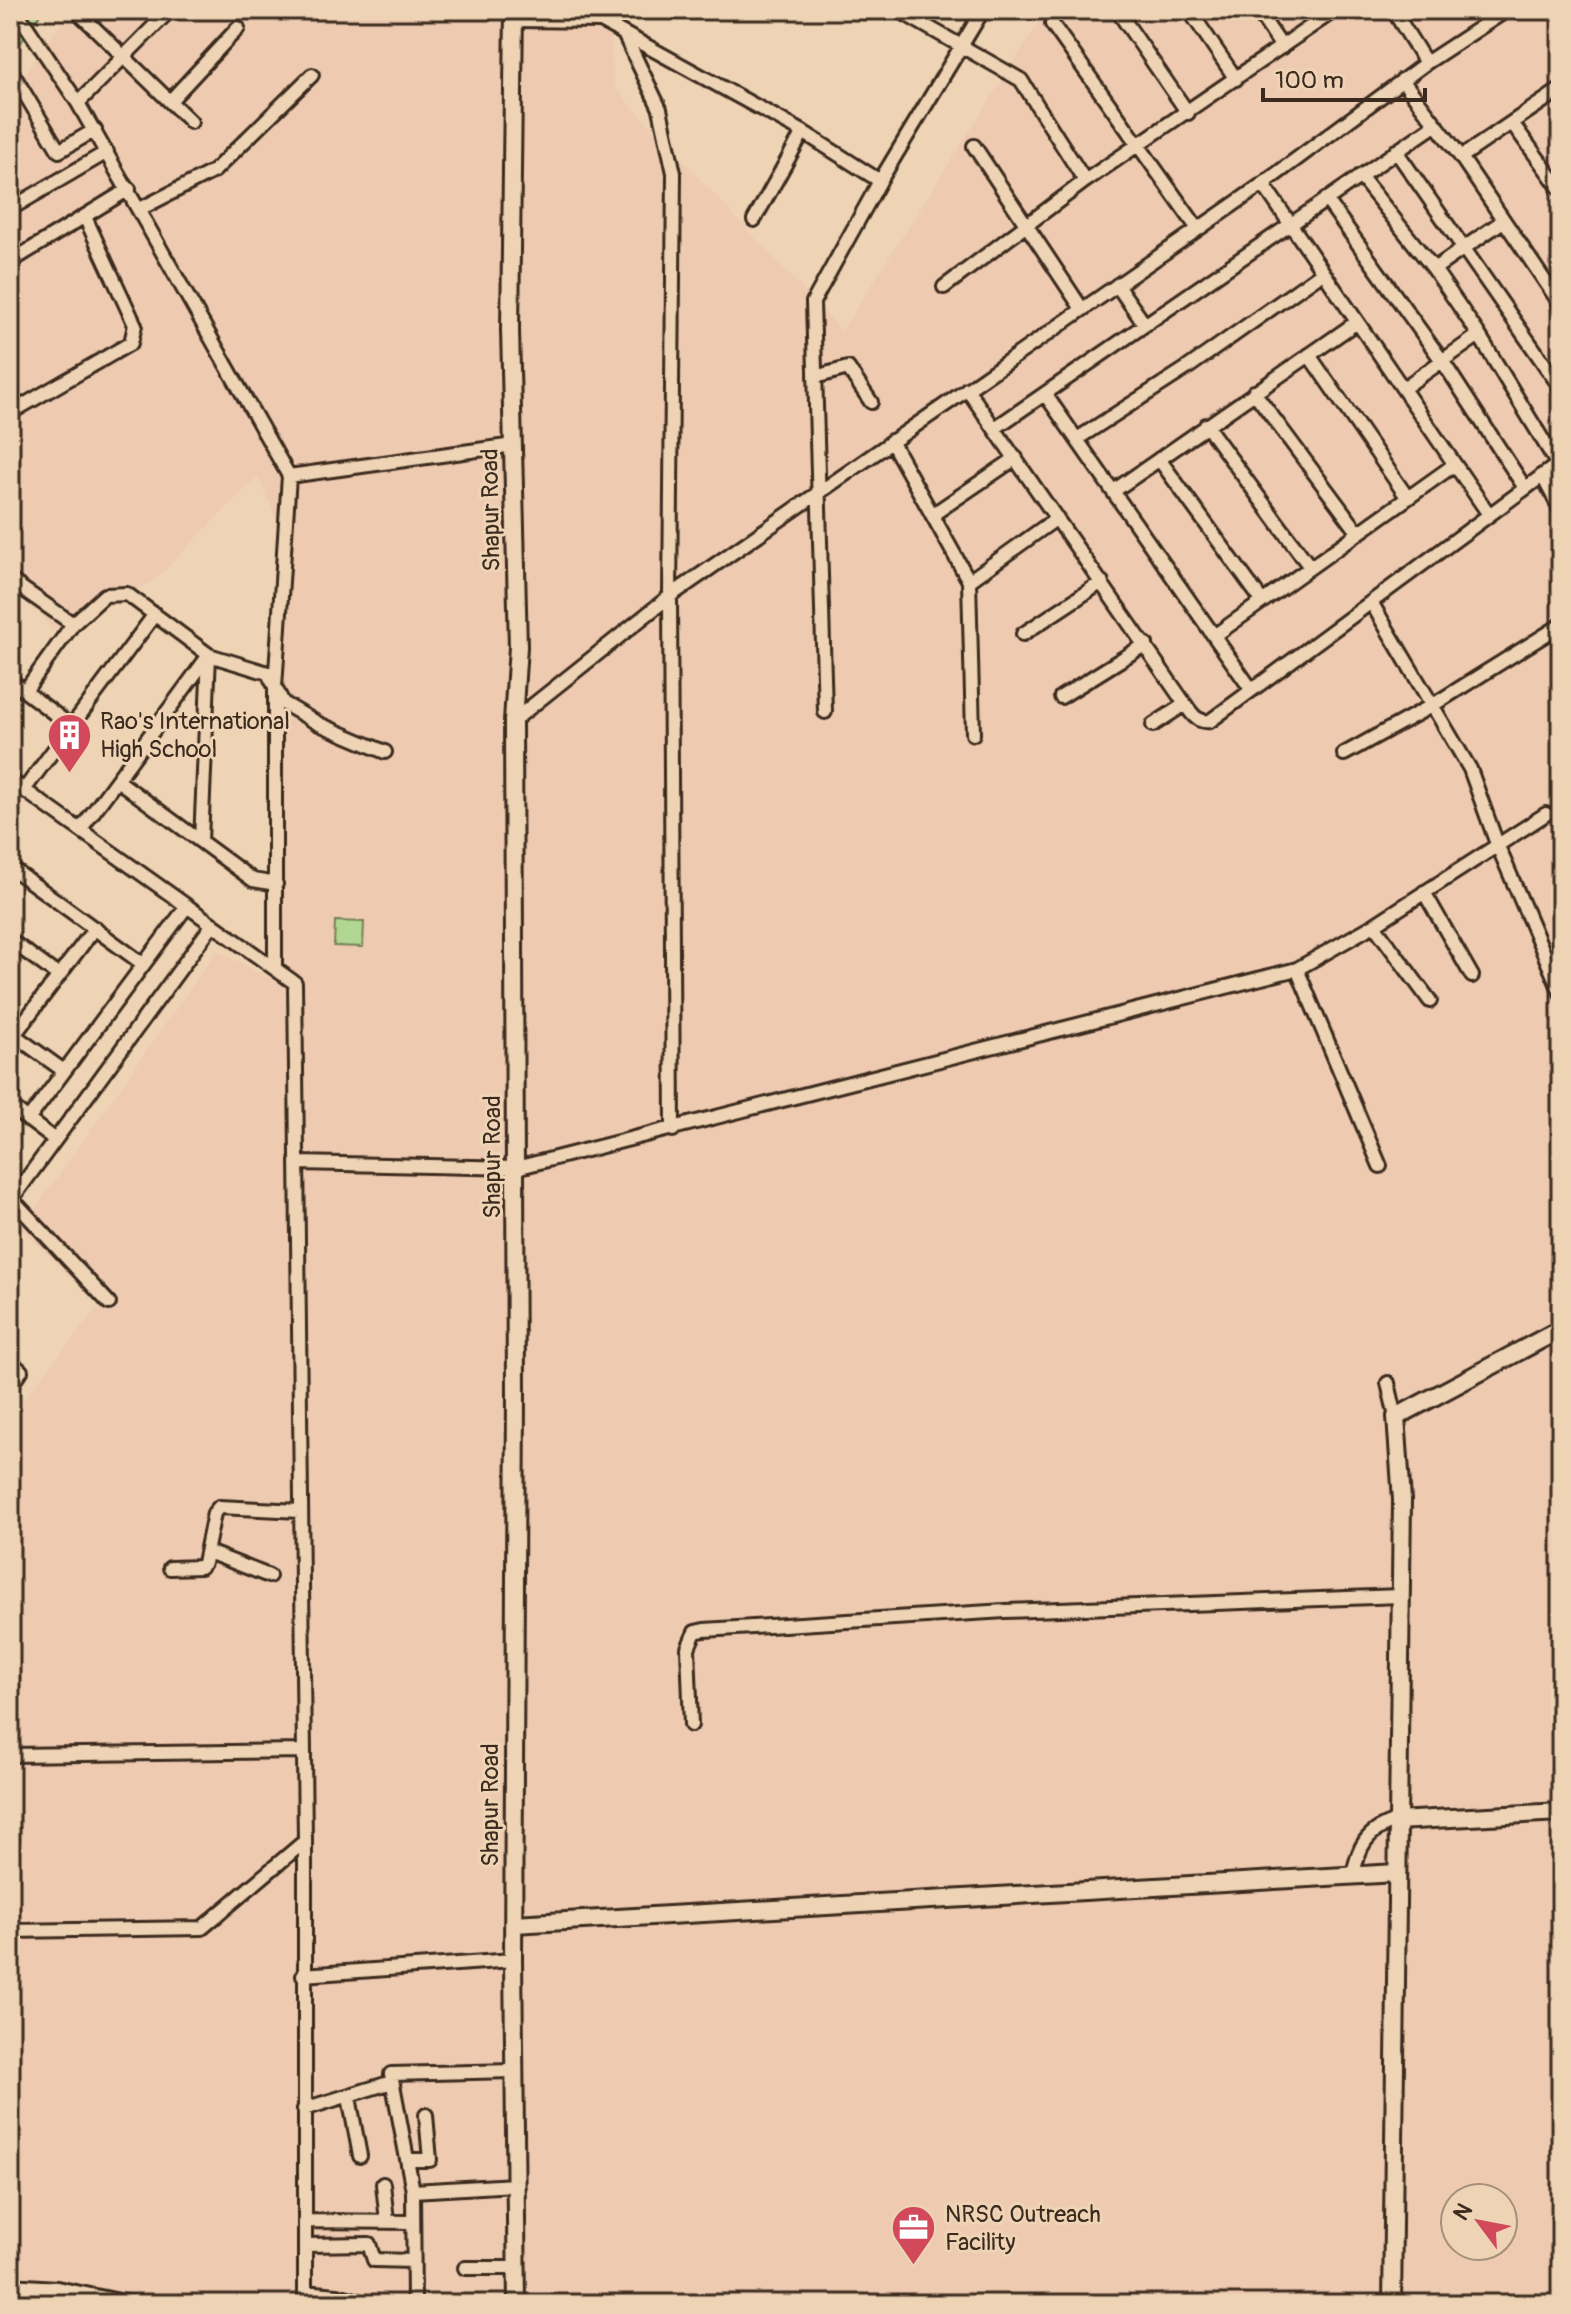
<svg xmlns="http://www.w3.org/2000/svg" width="1571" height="2314" font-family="Pangolin,sans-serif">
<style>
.built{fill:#eecab1;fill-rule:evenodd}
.green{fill:#b1d691;stroke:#768058;stroke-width:2}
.forest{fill:url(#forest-firs);stroke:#768058;stroke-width:2}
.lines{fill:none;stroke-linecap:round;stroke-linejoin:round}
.minor-casing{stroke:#3b2a1e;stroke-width:18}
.tertiary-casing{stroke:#3b2a1e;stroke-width:22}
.minor{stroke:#eed4b5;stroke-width:12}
.tertiary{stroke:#eed4b5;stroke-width:16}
.labels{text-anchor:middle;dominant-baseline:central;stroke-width:6;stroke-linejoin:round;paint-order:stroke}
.street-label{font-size:24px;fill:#3b2a1e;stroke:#eed4b5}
.poi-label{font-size:24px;fill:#3b2a1e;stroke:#eed4b5;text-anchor:start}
</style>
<defs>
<pattern id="forest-firs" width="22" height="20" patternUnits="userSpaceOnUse" patternTransform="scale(2)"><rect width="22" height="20" fill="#b1d691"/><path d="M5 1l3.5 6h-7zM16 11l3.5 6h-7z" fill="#99b87d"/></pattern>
</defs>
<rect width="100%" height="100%" fill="#eed4b5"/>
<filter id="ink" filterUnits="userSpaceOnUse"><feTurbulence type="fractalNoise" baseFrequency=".0125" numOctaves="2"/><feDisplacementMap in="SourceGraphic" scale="16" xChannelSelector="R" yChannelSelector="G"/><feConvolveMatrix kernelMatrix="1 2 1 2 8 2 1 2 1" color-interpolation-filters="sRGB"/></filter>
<g filter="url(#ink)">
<path class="built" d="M 71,10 L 609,10 L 614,87 L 842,331 L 1047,10 L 1561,10 L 1561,2304 L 10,2304 L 10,1416 L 100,1305 L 21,1229 L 217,950 L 282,985 L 277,521 L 258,476 L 154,581 L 51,631 L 10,554 L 10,94 ZM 1455,2198 L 1503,2198 L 1503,2246 L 1455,2246 Z"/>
<path class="green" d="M 335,921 L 364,922 L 363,947 L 334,946 Z"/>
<path class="forest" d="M 10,10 L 43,10 L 10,59 Z"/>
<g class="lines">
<defs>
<path id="minor" d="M 87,10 L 82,16 L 191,122
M 170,10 L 78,103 L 289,476 L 275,687 L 275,969
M 898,10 L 1021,80 L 1085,181
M 1117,10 L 1188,113
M 1189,10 L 1236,79
M 1257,10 L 1282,47
M 1393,10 L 1426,63
M 21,18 L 78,103
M 514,20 L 601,21 L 803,132 L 880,181
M 1052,24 L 1198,229
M 625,36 L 660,109 L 674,173 L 670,596 L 673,1130
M 10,69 L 59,151 L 95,130
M 1402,80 L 1461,157 L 1561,305
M 170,101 L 238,28
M 1512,123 L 1561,190
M 974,146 L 1082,309
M 1396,151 L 1561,388
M 1461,157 L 1561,89
M 1360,176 L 1434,269 L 1479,335 L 1558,465
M 1263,184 L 1488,513
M 1326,199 L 1443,362 L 1525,488
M 10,209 L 107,152
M 140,209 L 214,171 L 312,75
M 754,220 L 803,132
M 10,262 L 129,189
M 1434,269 L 1503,221
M 1117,285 L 1145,325
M 944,287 L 1085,181 L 1335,10
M 1309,355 L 1407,497
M 815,377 L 848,368 L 871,402
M 1405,387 L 1479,335
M 967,389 L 1185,704 C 1192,714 1197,723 1210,721 L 1561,462
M 1254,392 L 1358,532
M 1045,394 L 1251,689
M 10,413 L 131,343 L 135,325 L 85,217
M 1206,425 L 1310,567
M 995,428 L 1435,125
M 1077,439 L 1187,368 L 1323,272
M 891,441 L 969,581 L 973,734
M 1159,459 L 1262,601
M 1542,475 L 1561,511
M 289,476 L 514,445
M 1115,490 L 1357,322
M 932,515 L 1016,458
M 10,580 L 73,624
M 969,581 L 1057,518
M 1371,602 L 1470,769 L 1497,844 L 1561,993
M 1023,634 L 1102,582
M 1214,636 L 1454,465
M 10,680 L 71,726
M 25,691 L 73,624 L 105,595 L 127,594 L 209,655 L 268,673 L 283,703 L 319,724 L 385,752
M 1061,697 L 1146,644
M 825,712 L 813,302 L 880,181 L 983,10
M 513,721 L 670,596 L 1263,184 L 1426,63 L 1507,10
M 1153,725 L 1185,704
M 1344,754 L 1433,705 L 1561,625
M 10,780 L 295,983 L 305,1841 L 305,2304
M 117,780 L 253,880 L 276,884
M 24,790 L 155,614
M 80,830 L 209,655
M 201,841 L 209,655
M 10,867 L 143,964
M 1424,892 L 1472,976
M 1374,925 L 1430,1001
M 10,940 L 59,976
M 1297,969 L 1380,1166
M 10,1032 L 64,1071
M 14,1035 L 95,928
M 10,1106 L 55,1140
M 28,1120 L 187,906
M 299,1163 L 516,1168 L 1297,969 L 1374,925 L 1546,814
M 109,1303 L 12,1199 L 213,924
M 10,1361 L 21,1371 L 10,1386
M 1388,1383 L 1396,1417
M 208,1552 L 269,1576
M 170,1568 L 200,1567 L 204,1563 L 214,1513 L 219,1507 L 300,1511
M 691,1725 L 688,1648 L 695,1632 L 704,1630 L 1005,1611 L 1400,1596
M 10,1755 L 301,1751
M 1353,1876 C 1358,1846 1367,1830 1396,1821
M 10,1931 L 202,1928 L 305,1841
M 303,1975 L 513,1960
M 349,2097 L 360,2156
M 304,2109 L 392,2082
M 409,2160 L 430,2160 L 426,2115
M 383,2184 L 387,2221
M 413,2191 L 515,2185
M 305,2221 L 412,2222
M 305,2245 L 369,2244 L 374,2260 L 413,2261
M 465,2268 L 516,2268
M 10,2285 L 57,2288 L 134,2304
M 305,2292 L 337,2295 L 369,2304
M 414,2304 L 413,2191 L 391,2074 L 513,2071"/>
<path id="tertiary" d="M 514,10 L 510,330 L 518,647 L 513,721 L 516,1393 L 513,1960 L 517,2304
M 1396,1821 L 1561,1812
M 514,1924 L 1397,1873
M 1392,2304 L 1402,1500 L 1396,1417 L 1561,1329"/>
</defs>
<use href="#minor" class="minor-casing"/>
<use href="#tertiary" class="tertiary-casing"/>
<use href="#minor" class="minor"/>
<use href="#tertiary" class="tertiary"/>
</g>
</g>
<defs>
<symbol id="building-pin" viewBox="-11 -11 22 30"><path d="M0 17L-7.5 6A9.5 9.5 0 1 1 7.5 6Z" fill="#d1495b" stroke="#eed4b5"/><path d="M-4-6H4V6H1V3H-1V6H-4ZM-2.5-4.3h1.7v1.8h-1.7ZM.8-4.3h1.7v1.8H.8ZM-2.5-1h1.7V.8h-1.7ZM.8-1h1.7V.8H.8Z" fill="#fff"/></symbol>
<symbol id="office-pin" viewBox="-11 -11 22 30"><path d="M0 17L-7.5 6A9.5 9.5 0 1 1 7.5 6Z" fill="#d1495b" stroke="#eed4b5"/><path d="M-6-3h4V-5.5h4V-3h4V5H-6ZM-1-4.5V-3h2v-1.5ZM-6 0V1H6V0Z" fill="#fff"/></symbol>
</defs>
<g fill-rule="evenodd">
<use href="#building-pin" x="44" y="710" width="51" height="69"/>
<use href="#office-pin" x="888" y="2202" width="51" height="69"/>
</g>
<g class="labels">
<g class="street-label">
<text transform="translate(491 510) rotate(-91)">Shapur Road</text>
<text transform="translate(492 1157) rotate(-90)">Shapur Road</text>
<text transform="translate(490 1805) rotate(-90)">Shapur Road</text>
</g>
<g class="poi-label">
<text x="100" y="721">Rao's International<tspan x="100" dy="28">High School</tspan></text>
<text x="945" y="2214">NRSC Outreach<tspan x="945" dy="28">Facility</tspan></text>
</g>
</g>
<rect width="1571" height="2314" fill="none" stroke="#eed4b5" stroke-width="40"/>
<rect x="20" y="20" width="1531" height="2274" fill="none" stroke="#3b2a1e" stroke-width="3" filter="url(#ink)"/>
<g transform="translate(1479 2222) rotate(302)"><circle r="38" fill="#eed4b5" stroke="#a69079" stroke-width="2"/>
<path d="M0-6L14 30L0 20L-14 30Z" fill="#d1495b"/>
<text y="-12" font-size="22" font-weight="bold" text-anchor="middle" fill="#3b2a1e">N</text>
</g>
<path d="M1263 88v12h162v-12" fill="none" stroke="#3b2a1e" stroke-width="4"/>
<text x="1275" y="88" font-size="24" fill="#3b2a1e" stroke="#eed4b5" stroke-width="6" paint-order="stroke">100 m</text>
</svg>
